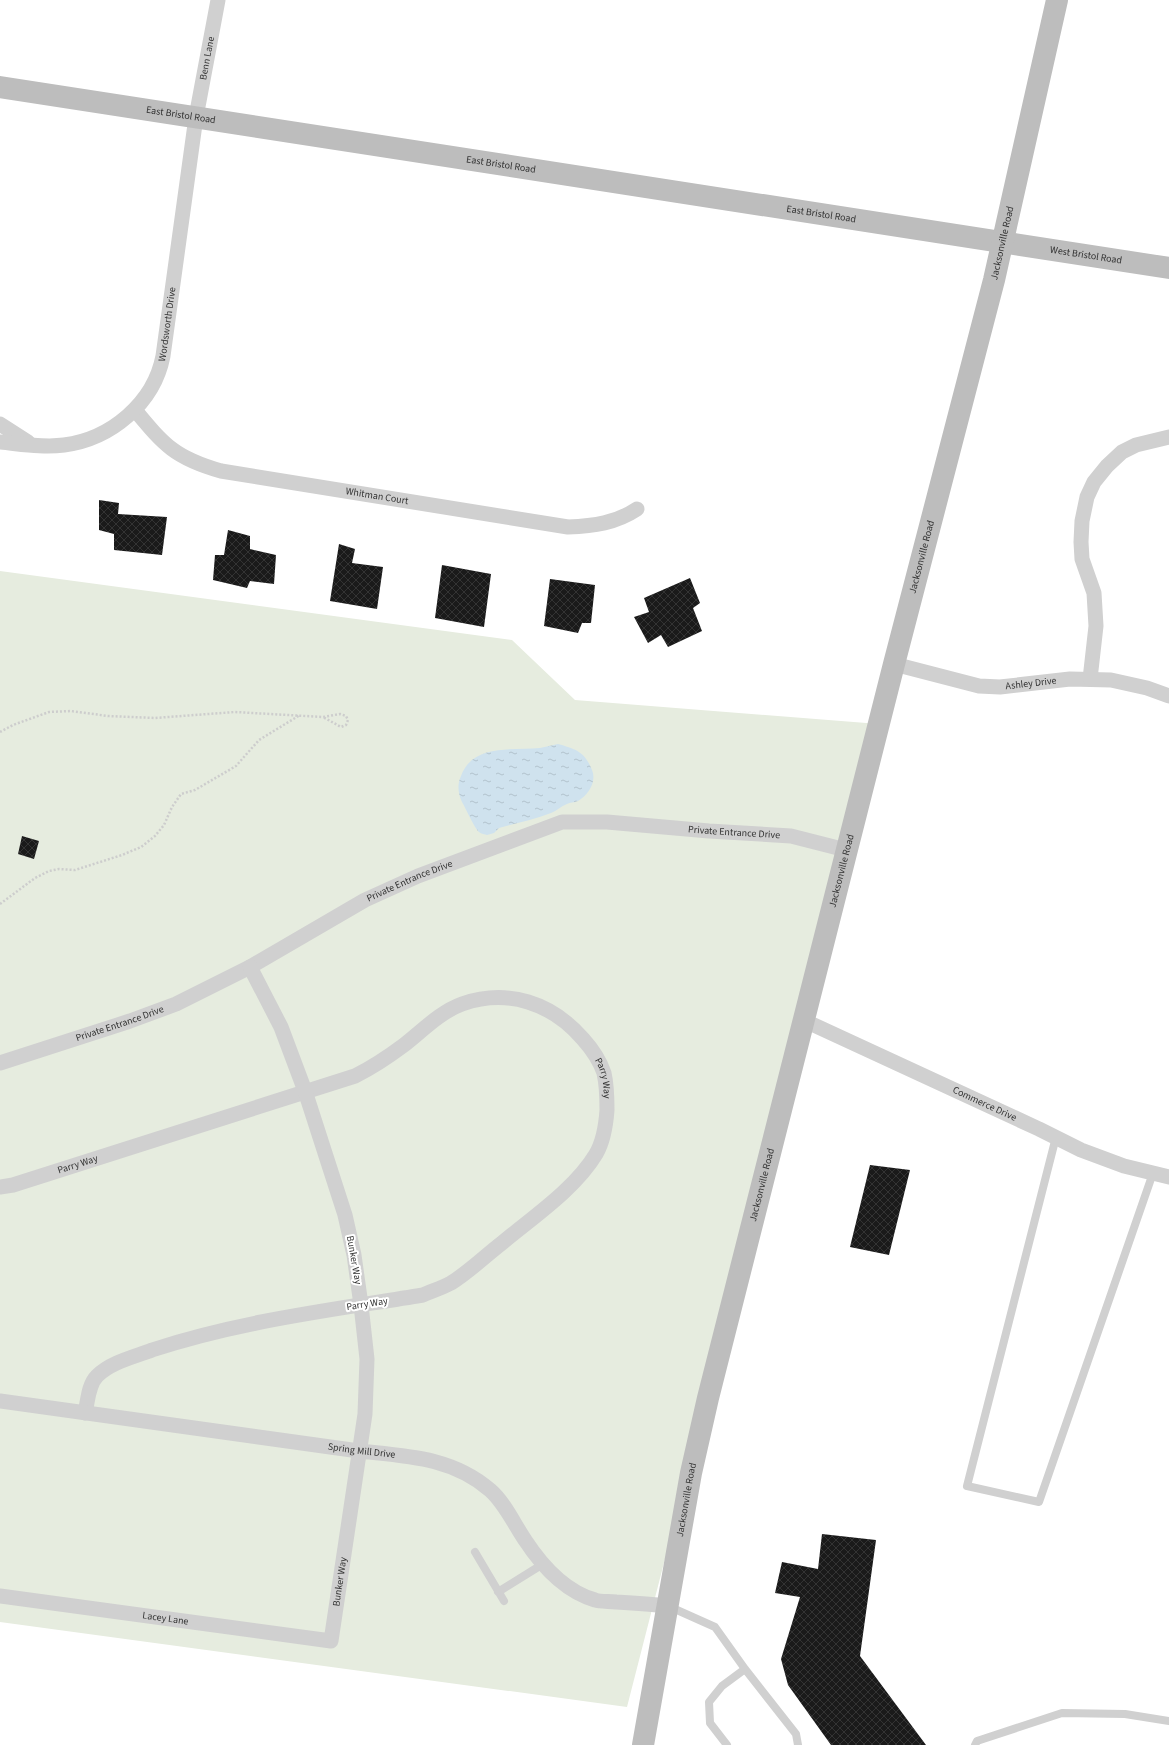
<svg xmlns="http://www.w3.org/2000/svg" width="1169" height="1745" font-family="'Source Sans 3',sans-serif">
<style>
.grass{fill:#e6ecdf}
.water{fill:url(#water-ripples)}
.building{fill:url(#building-cross-hatch)}
.lines{fill:none;stroke-linecap:round;stroke-linejoin:round}
.path{stroke:#cdcdcd;stroke-width:2.5;stroke-dasharray:2 2;stroke-linecap:butt}
.lane{stroke:#d0d0d0;stroke-width:8}
.street{stroke:#d0d0d0;stroke-width:15}
.secondary{stroke:#bdbdbd;stroke-width:22}
.labels{text-anchor:middle;dominant-baseline:central;stroke-width:4;stroke-linejoin:round;paint-order:stroke}
.street-label{font-size:10px;fill:#333;stroke:#fff}
</style>
<defs>
<pattern id="water-ripples" width="26" height="14" patternUnits="userSpaceOnUse"><rect width="26" height="14" fill="#cfe2ee"/><path d="M2 4q2-2 4 0t4 0M15 11q2-2 4 0t4 0" fill="none" stroke="#b2c2cd"/></pattern>
<pattern id="building-cross-hatch" width="8" height="8" patternUnits="userSpaceOnUse"><rect width="8" height="8" fill="#1a1a1a"/><path d="M0 0l8 8M0 8l8-8" fill="none" stroke="#333"/></pattern>
</defs>
<rect width="100%" height="100%" fill="#fff"/>
<path class="grass" d="M 0,571 L 512,640 L 575,700 L 879,724 L 627,1707 L 0,1622 Z"/>
<path class="water" d="M 558,744 C 576,749 585,752 592,770 C 597,782 588,795 578,801 C 574,803 570,802 567,804 C 561,806 557,811 551,813 C 534,820 516,823 499,828 L 494,833 L 487,835 C 485,834 481,834 479,832 C 475,829 465,807 462,802 C 458,794 457,784 461,776 C 473,743 513,751 540,748 C 546,747 552,745 558,744 Z"/>
<path class="building" d="M 99,500 L 119,503 L 118,514 L 167,517 L 162,555 L 114,550 L 114,534 L 99,530 Z
M 228,530 L 250,536 L 250,549 L 276,555 L 274,584 L 250,581 L 247,588 L 213,580 L 215,555 L 224,555 Z
M 339,544 L 355,549 L 352,563 L 383,567 L 377,609 L 330,601 Z
M 442,565 L 491,574 L 484,627 L 435,618 Z
M 690,578 L 700,603 L 693,608 L 702,631 L 668,647 L 661,635 L 648,643 L 634,617 L 649,612 L 644,598 Z
M 550,579 L 595,585 L 591,623 L 582,623 L 578,633 L 544,626 Z
M 22,836 L 39,841 L 34,859 L 18,854 Z
M 870,1165 L 910,1170 L 889,1255 L 850,1247 Z
M 822,1534 L 876,1540 L 860,1656 L 926,1745 L 831,1745 L 788,1685 L 781,1659 L 800,1597 L 775,1593 L 782,1562 L 818,1569 Z"/>
<g class="lines">
<path class="path" d="M 0,732 L 13,725 L 49,712 L 71,711 L 108,716 L 155,718 L 235,712 L 323,717 L 340,714 L 346,716 L 348,720 L 346,725 L 341,727 L 323,717
M 0,904 L 35,878 L 49,871 L 59,869 L 75,870 L 122,855 L 141,847 L 155,836 L 164,825 L 172,807 L 181,794 L 195,790 L 236,766 L 259,740 L 300,715"/>
<path class="lane" d="M 1056,1137 L 967,1486 L 1039,1502 L 1153,1173
M 475,1552 L 504,1601
M 498,1592 L 543,1564
M 668,1606 L 715,1627 L 745,1669 L 796,1734 L 798,1745
M 727,1745 L 710,1723 L 709,1702 L 722,1686 L 745,1669
M 975,1745 L 977,1741 L 1062,1713 L 1125,1714 L 1169,1721"/>
<g class="street">
<path id="s1" d="M 135,410 C 164,445 175,458 221,471 L 568,527 C 594,526 616,523 637,509"/>
<path d="M 0,424 L 28,442"/>
<path id="s2" d="M 0,442 C 21,444 44,448 64,445 C 111,439 154,403 163,356 L 196,117 L 218,0"/>
<path id="s3" d="M 894,664 L 979,686 L 1000,687 L 1070,679 L 1111,680 L 1147,688 L 1169,696"/>
<path d="M 1090,679 L 1096,626 L 1094,593 L 1082,559 L 1081,542 L 1082,521 L 1087,497 L 1094,482 L 1107,466 L 1122,452 L 1136,445 L 1169,437"/>
<path id="s4" d="M 803,1020 L 1039,1129 L 1081,1150 L 1124,1166 L 1169,1177"/>
<path id="s5" d="M 0,1063 L 130,1021 L 176,1004 L 250,967 L 365,900 L 418,876 L 562,822 L 607,822 L 709,831 L 791,836 L 846,850"/>
<path id="s6" d="M 0,1187 L 13,1185 L 355,1076 C 373,1067 388,1057 404,1045 C 422,1031 440,1012 462,1004 C 508,988 552,1003 583,1039 C 592,1049 600,1061 604,1073 C 607,1086 607,1097 607,1110 C 606,1124 603,1142 596,1154 C 575,1189 533,1217 502,1243 C 485,1256 469,1272 451,1283 C 442,1288 432,1291 423,1295 C 332,1310 240,1321 152,1350 C 134,1357 111,1362 97,1376 C 88,1385 88,1401 85,1413"/>
<path id="s7" d="M 0,1401 L 359,1451 C 406,1456 452,1457 490,1490 C 505,1503 514,1524 525,1540 C 542,1566 564,1591 595,1600 C 601,1602 609,1601 616,1602 C 633,1603 650,1604 667,1606"/>
<path id="s8" d="M 0,1596 L 331,1641 L 365,1414 L 367,1359 L 361,1305 L 354,1255 L 345,1215 L 305,1091 L 281,1027 L 250,967"/>
</g>
<g class="secondary">
<path id="s9" d="M 0,87 L 1169,268"/>
<path id="s10" d="M 643,1745 L 691,1473 L 708,1398 L 894,664 L 994,280 L 1057,0"/>
</g>
</g>
<g class="labels">
<g class="street-label">
<text stroke="none"><textPath href="#s2" startOffset="507">Benn Lane</textPath></text>
<text stroke="none"><textPath href="#s9" startOffset="183">East Bristol Road</textPath></text>
<text stroke="none"><textPath href="#s9" startOffset="507">East Bristol Road</textPath></text>
<text stroke="none"><textPath href="#s9" startOffset="831">East Bristol Road</textPath></text>
<text stroke="none"><textPath href="#s10" startOffset="1545">Jacksonville Road</textPath></text>
<text stroke="none"><textPath href="#s9" startOffset="1099">West Bristol Road</textPath></text>
<text stroke="none"><textPath href="#s2" startOffset="238">Wordsworth Drive</textPath></text>
<text stroke="none"><textPath href="#s1" startOffset="266">Whitman Court</textPath></text>
<text stroke="none"><textPath href="#s10" startOffset="1221">Jacksonville Road</textPath></text>
<text stroke="none"><textPath href="#s3" startOffset="140">Ashley Drive</textPath></text>
<text stroke="none"><textPath href="#s5" startOffset="786">Private Entrance Drive</textPath></text>
<text stroke="none"><textPath href="#s10" startOffset="897">Jacksonville Road</textPath></text>
<text stroke="none"><textPath href="#s5" startOffset="450">Private Entrance Drive</textPath></text>
<text stroke="none"><textPath href="#s5" startOffset="126">Private Entrance Drive</textPath></text>
<text stroke="none"><textPath href="#s6" startOffset="681">Parry Way</textPath></text>
<text stroke="none"><textPath href="#s4" startOffset="200">Commerce Drive</textPath></text>
<text stroke="none"><textPath href="#s6" startOffset="81">Parry Way</textPath></text>
<text stroke="none"><textPath href="#s10" startOffset="573">Jacksonville Road</textPath></text>
<text transform="translate(354 1260) rotate(80)">Bunker Way</text>
<text transform="translate(367 1304) rotate(-9)">Parry Way</text>
<text stroke="none"><textPath href="#s7" startOffset="365">Spring Mill Drive</textPath></text>
<text stroke="none"><textPath href="#s10" startOffset="249">Jacksonville Road</textPath></text>
<text stroke="none"><textPath href="#s8" startOffset="394">Bunker Way</textPath></text>
<text stroke="none"><textPath href="#s8" startOffset="167">Lacey Lane</textPath></text>
</g>
</g>
</svg>
